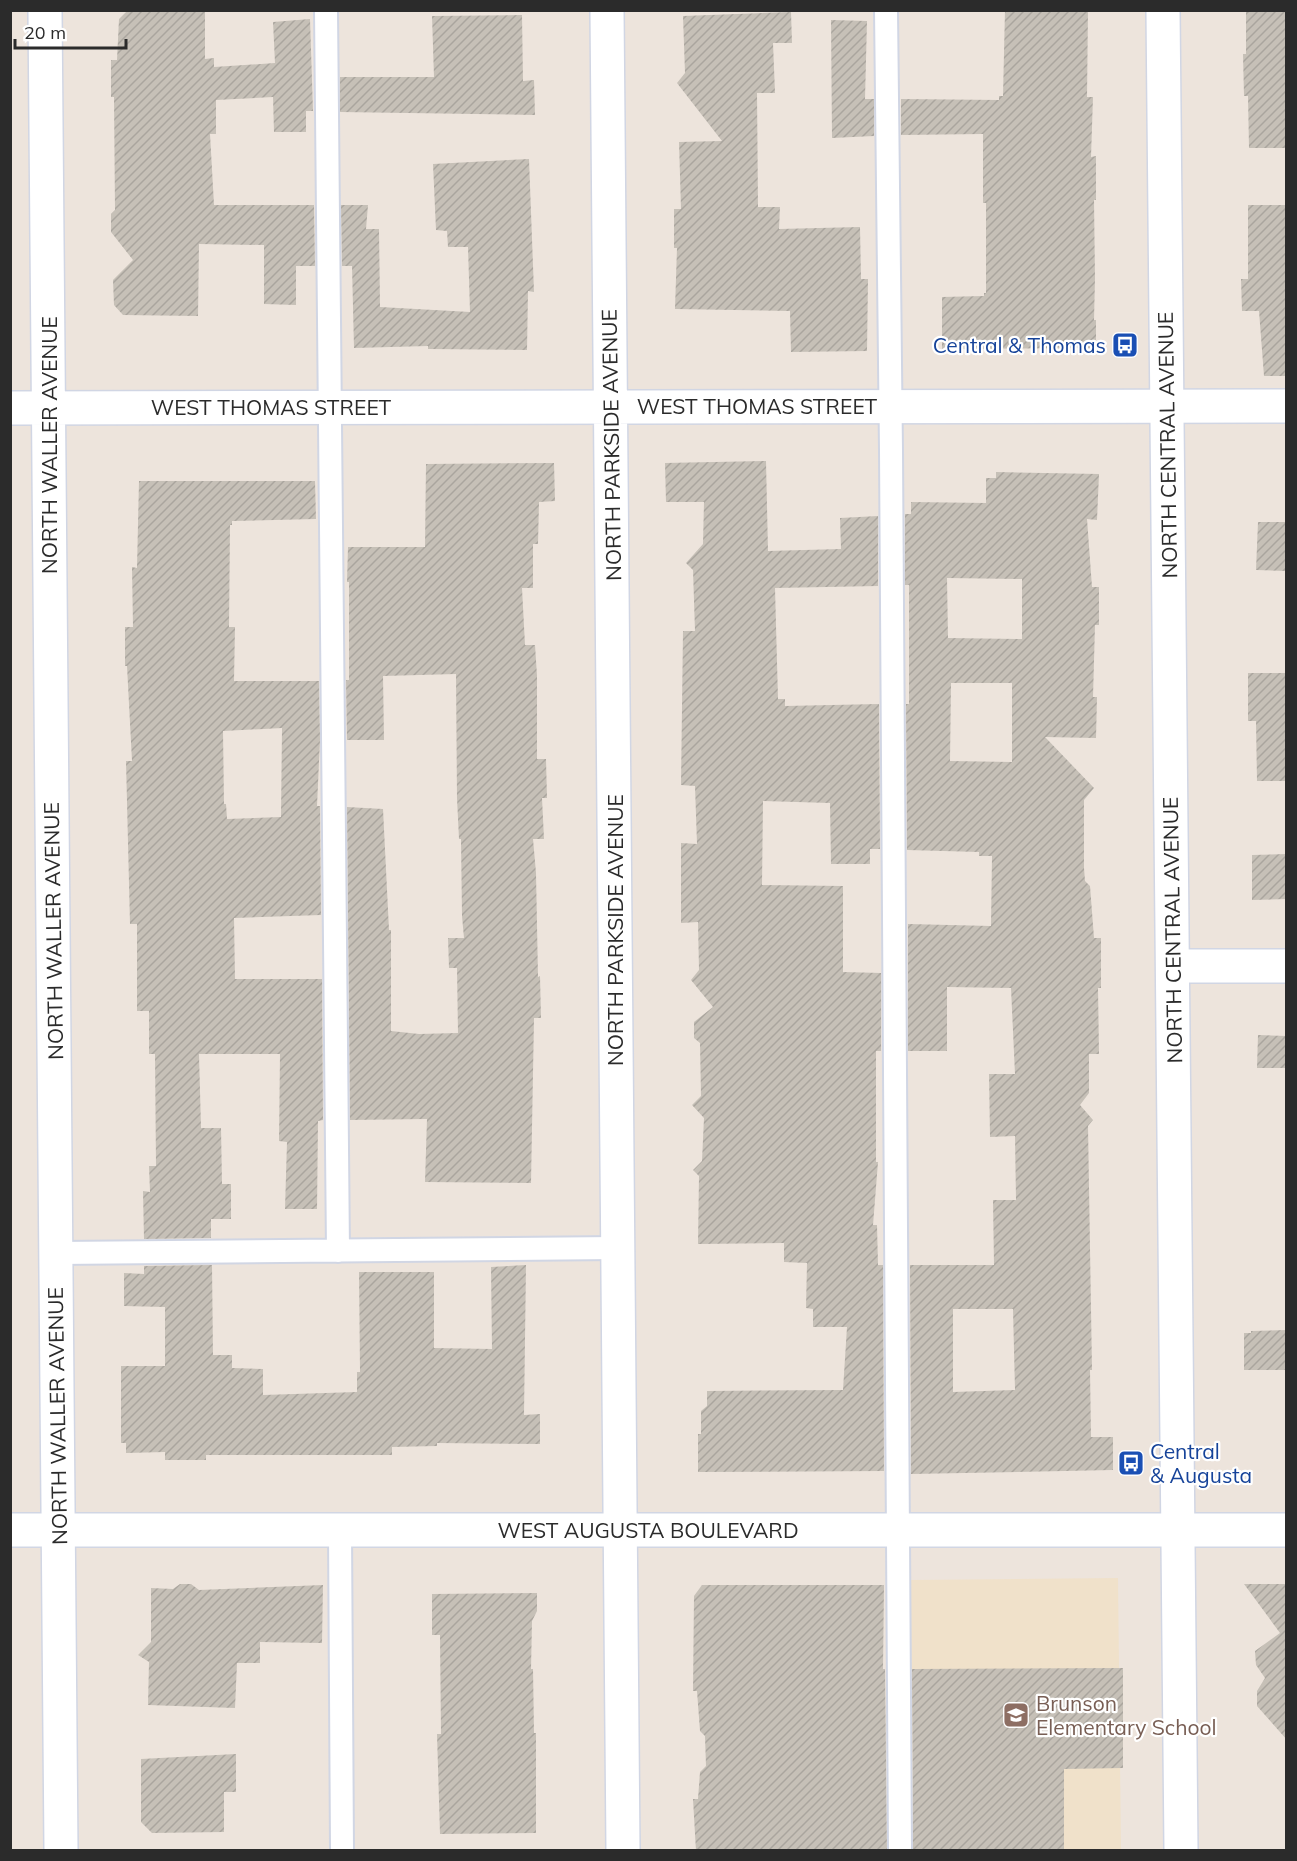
<svg xmlns="http://www.w3.org/2000/svg" width="1297" height="1861" font-family="Mulish,sans-serif">
<style>
.education{fill:#f0e1ca}
.building{fill:url(#building-hatch);fill-rule:evenodd}
.lines{fill:none;stroke-linecap:round;stroke-linejoin:round}
.service-casing{stroke:#d1d6e4;stroke-width:26}
.minor-casing{stroke:#d1d6e4;stroke-width:36}
.tertiary-casing{stroke:#d1d6e4;stroke-width:36}
.service{stroke:#fff;stroke-width:22}
.minor{stroke:#fff;stroke-width:33}
.tertiary{stroke:#fff;stroke-width:33}
.labels{text-anchor:middle;dominant-baseline:central;stroke-width:4.5;stroke-linejoin:round;paint-order:stroke}
.transit-label{font-size:21px;fill:#164399;stroke:#fff;text-anchor:end}
.street-label{font-size:21px;fill:#2b2b2b;stroke:#fff}
.education-label{font-size:21px;fill:#785e54;stroke:#fff;text-anchor:start}
</style>
<defs>
<pattern id="building-hatch" width="6" height="6" patternUnits="userSpaceOnUse" patternTransform="scale(1.5)"><rect width="6" height="6" fill="#c6c0b7"/><path d="M-1 1l2-2M0 6l6-6M5 7l2-2" fill="none" stroke="#aaa59e"/></pattern>
</defs>
<rect width="100%" height="100%" fill="#ede4dc"/>
<path class="education" d="M 1118,1578 L 1121,1850 L 913,1850 L 910,1580 Z"/>
<path class="building" d="M 128,10 L 205,10 L 205,59 L 214,58 L 214,67 L 275,63 L 273,22 L 310,19 L 313,111 L 306,111 L 306,132 L 274,132 L 273,97 L 216,100 L 216,134 L 210,134 L 214,205 L 314,205 L 315,266 L 296,266 L 296,305 L 264,304 L 264,245 L 199,244 L 198,316 L 123,315 L 114,305 L 113,280 L 133,260 L 111,232 L 111,214 L 115,210 L 114,97 L 111,97 L 111,60 L 117,60 L 119,19 Z
M 1005,10 L 1088,10 L 1087,97 L 1093,97 L 1091,157 L 1096,156 L 1096,200 L 1094,200 L 1095,278 L 1094,320 L 1096,320 L 1096,348 L 942,349 L 942,297 L 984,296 L 984,293 L 986,293 L 986,203 L 983,203 L 983,134 L 901,135 L 901,99 L 999,100 L 999,96 L 1003,96 Z
M 1246,10 L 1287,10 L 1287,148 L 1249,148 L 1248,96 L 1244,96 L 1243,54 L 1246,54 Z
M 791,12 L 792,43 L 773,43 L 775,93 L 757,93 L 758,207 L 780,207 L 779,229 L 860,227 L 861,279 L 868,279 L 867,351 L 791,352 L 790,311 L 675,309 L 677,248 L 674,248 L 674,209 L 681,209 L 679,142 L 722,141 L 677,83 L 685,73 L 683,16 Z
M 522,15 L 523,81 L 534,80 L 535,115 L 340,112 L 340,77 L 434,77 L 432,16 Z
M 831,20 L 867,21 L 865,99 L 874,99 L 874,136 L 832,138 Z
M 529,159 L 534,292 L 528,291 L 527,350 L 428,349 L 428,346 L 354,348 L 352,266 L 342,266 L 341,205 L 368,205 L 366,229 L 379,229 L 380,307 L 470,312 L 468,247 L 448,247 L 447,231 L 436,230 L 433,164 Z
M 1248,205 L 1287,205 L 1287,376 L 1264,376 L 1259,311 L 1242,311 L 1241,279 L 1248,279 Z
M 766,461 L 768,551 L 841,549 L 840,518 L 878,516 L 878,586 L 775,588 L 778,699 L 785,699 L 785,706 L 879,704 L 880,849 L 870,849 L 870,864 L 831,864 L 830,803 L 763,801 L 762,885 L 843,886 L 843,972 L 881,973 L 881,1051 L 876,1051 L 876,1162 L 878,1162 L 873,1225 L 877,1225 L 878,1265 L 883,1265 L 884,1471 L 698,1472 L 698,1434 L 701,1434 L 701,1411 L 707,1406 L 707,1391 L 843,1390 L 847,1327 L 813,1327 L 813,1309 L 806,1308 L 807,1263 L 784,1262 L 784,1243 L 698,1244 L 699,1176 L 693,1170 L 702,1161 L 704,1118 L 692,1105 L 701,1096 L 700,1043 L 694,1038 L 694,1022 L 713,1007 L 691,980 L 699,970 L 698,922 L 681,923 L 681,843 L 697,844 L 695,786 L 681,785 L 683,631 L 695,631 L 693,570 L 686,563 L 703,544 L 704,502 L 666,502 L 665,463 Z
M 554,463 L 555,501 L 539,502 L 538,544 L 533,544 L 533,588 L 522,588 L 525,645 L 535,645 L 537,676 L 537,759 L 546,759 L 547,798 L 542,798 L 544,839 L 533,839 L 536,873 L 538,977 L 540,976 L 541,1018 L 534,1018 L 531,1183 L 425,1182 L 427,1119 L 350,1120 L 347,807 L 383,809 L 389,930 L 391,930 L 391,1031 L 419,1034 L 458,1033 L 457,968 L 449,968 L 448,938 L 464,938 L 462,916 L 461,839 L 459,839 L 457,798 L 456,674 L 383,676 L 384,740 L 347,740 L 346,680 L 349,680 L 349,582 L 347,582 L 348,547 L 425,547 L 426,464 Z
M 996,472 L 1099,474 L 1097,520 L 1087,519 L 1092,587 L 1099,587 L 1099,625 L 1095,625 L 1093,697 L 1097,697 L 1096,738 L 1045,737 L 1094,788 L 1084,800 L 1084,868 L 1085,881 L 1090,886 L 1094,938 L 1101,938 L 1101,988 L 1098,988 L 1099,1054 L 1089,1054 L 1089,1093 L 1080,1105 L 1093,1120 L 1088,1126 L 1092,1370 L 1090,1370 L 1091,1437 L 1113,1437 L 1113,1470 L 911,1474 L 910,1265 L 994,1265 L 993,1200 L 1016,1200 L 1015,1136 L 990,1137 L 989,1074 L 1015,1074 L 1011,988 L 947,987 L 947,1051 L 908,1051 L 908,924 L 991,926 L 992,856 L 979,856 L 979,852 L 907,850 L 906,704 L 909,704 L 909,585 L 905,585 L 905,514 L 911,514 L 911,502 L 986,503 L 986,478 L 996,478 ZM 947,578 L 1022,579 L 1022,639 L 948,638 ZM 951,683 L 1012,683 L 1012,762 L 950,761 ZM 953,1309 L 1013,1309 L 1015,1390 L 953,1392 Z
M 139,481 L 315,481 L 316,519 L 232,521 L 232,525 L 230,525 L 229,627 L 235,627 L 234,681 L 319,681 L 320,740 L 317,806 L 320,806 L 321,915 L 234,918 L 235,979 L 322,979 L 323,1120 L 318,1121 L 317,1209 L 285,1209 L 287,1142 L 279,1141 L 280,1054 L 199,1054 L 201,1128 L 221,1128 L 222,1184 L 231,1184 L 231,1219 L 211,1219 L 211,1238 L 144,1239 L 143,1191 L 150,1192 L 149,1166 L 156,1166 L 155,1054 L 149,1054 L 149,1011 L 137,1011 L 137,924 L 130,924 L 126,761 L 132,761 L 127,666 L 125,666 L 125,627 L 133,627 L 132,567 L 137,568 ZM 282,728 L 281,817 L 227,819 L 226,804 L 224,804 L 223,731 Z
M 1258,522 L 1287,522 L 1287,571 L 1256,570 Z
M 1248,673 L 1287,673 L 1287,781 L 1257,781 L 1256,721 L 1248,721 Z
M 1287,854 L 1287,899 L 1252,900 L 1252,855 Z
M 1258,1035 L 1287,1036 L 1287,1068 L 1257,1068 Z
M 212,1265 L 213,1355 L 232,1355 L 232,1368 L 263,1369 L 263,1395 L 357,1392 L 357,1372 L 360,1372 L 359,1272 L 434,1272 L 434,1348 L 492,1349 L 491,1267 L 526,1265 L 524,1415 L 540,1414 L 540,1444 L 437,1443 L 437,1446 L 392,1447 L 392,1455 L 206,1455 L 206,1460 L 165,1460 L 165,1452 L 126,1453 L 126,1443 L 121,1443 L 121,1366 L 165,1366 L 165,1307 L 124,1306 L 124,1273 L 144,1274 L 144,1266 Z
M 1287,1330 L 1287,1370 L 1244,1370 L 1244,1333 L 1251,1333 L 1251,1331 Z
M 180,1584 L 191,1584 L 199,1590 L 323,1585 L 322,1643 L 260,1642 L 260,1663 L 237,1663 L 235,1708 L 148,1705 L 149,1662 L 138,1655 L 151,1642 L 151,1588 L 173,1589 Z
M 1244,1584 L 1287,1584 L 1287,1740 L 1257,1706 L 1257,1691 L 1265,1678 L 1256,1665 L 1255,1651 L 1280,1633 Z
M 702,1585 L 884,1585 L 883,1669 L 885,1669 L 887,1851 L 696,1851 L 693,1799 L 698,1799 L 700,1772 L 706,1766 L 705,1736 L 700,1731 L 697,1691 L 693,1691 L 694,1596 Z
M 537,1593 L 537,1611 L 532,1621 L 531,1669 L 533,1669 L 534,1733 L 536,1733 L 536,1833 L 440,1834 L 437,1734 L 441,1734 L 440,1635 L 432,1635 L 432,1594 Z
M 1123,1668 L 1123,1768 L 1064,1769 L 1064,1851 L 913,1851 L 912,1669 Z
M 236,1754 L 236,1792 L 224,1792 L 224,1832 L 152,1833 L 141,1822 L 141,1759 Z"/>
<g class="lines">
<defs>
<path id="service" d="M 326,10 L 338,1251
M 886,10 L 891,450 L 900,1850
M 56,1253 L 618,1248
M 340,1530 L 342,1850"/>
<path id="minor" d="M 45,10 L 61,1850
M 607,10 L 623,1850
M 10,408 L 1286,406
M 1173,966 L 1286,966"/>
<path id="tertiary" d="M 1163,10 L 1181,1850
M 10,1530 L 1286,1530"/>
</defs>
<use href="#service" class="service-casing"/>
<use href="#minor" class="minor-casing"/>
<use href="#tertiary" class="tertiary-casing"/>
<use href="#service" class="service"/>
<use href="#minor" class="minor"/>
<use href="#tertiary" class="tertiary"/>
</g>
<defs>
<symbol id="bus-square" viewBox="-11 -11 22 22"><rect x="-9" y="-9" width="18" height="18" rx="4" fill="#1a4fb4" stroke="#fff"/><path d="M-5-6H5V4H4V6H2V4H-2V6H-4V4H-5ZM-3.5-4V0h7V-4ZM-3.5 1.2v1.5H-2V1.2ZM2 1.2v1.5H3.5V1.2Z" fill="#fff"/></symbol>
<symbol id="school-square" viewBox="-11 -11 22 22"><rect x="-9" y="-9" width="18" height="18" rx="4" fill="#8d6e63" stroke="#fff"/><path d="M0-5L7-2L0 1L-7-2ZM-4 1L0 2.5L4 1V4Q0 6-4 4Z" fill="#fff"/></symbol>
</defs>
<g fill-rule="evenodd">
<use href="#bus-square" x="1110" y="330" width="30" height="30"/>
<use href="#bus-square" x="1116" y="1448" width="30" height="30"/>
<use href="#school-square" x="1001" y="1700" width="30" height="30"/>
</g>
<g class="labels">
<g class="transit-label">
<text x="1106" y="345">Central &amp; Thomas</text>
<text x="1150" y="1451" text-anchor="start">Central<tspan x="1150" dy="24">&amp; Augusta</tspan></text>
</g>
<g class="street-label">
<text x="757" y="406">WEST THOMAS STREET</text>
<text x="271" y="407">WEST THOMAS STREET</text>
<text transform="translate(49 445) rotate(-90)">NORTH WALLER AVENUE</text>
<text transform="translate(611 445) rotate(-91)">NORTH PARKSIDE AVENUE</text>
<text transform="translate(1167 445) rotate(-91)">NORTH CENTRAL AVENUE</text>
<text transform="translate(615 930) rotate(-90)">NORTH PARKSIDE AVENUE</text>
<text transform="translate(1172 930) rotate(-91)">NORTH CENTRAL AVENUE</text>
<text transform="translate(53 931) rotate(-91)">NORTH WALLER AVENUE</text>
<text transform="translate(57 1416) rotate(-91)">NORTH WALLER AVENUE</text>
<text x="648" y="1530">WEST AUGUSTA BOULEVARD</text>
</g>
<g class="education-label">
<text x="1036" y="1703">Brunson<tspan x="1036" dy="24">Elementary School</tspan></text>
</g>
</g>
<rect width="1297" height="1861" fill="none" stroke="#2b2b2b" stroke-width="24"/>
<path d="M15 39v9h111v-9" fill="none" stroke="#2b2b2b" stroke-width="3"/>
<text x="24" y="39" font-size="18" fill="#2b2b2b" stroke="#ffffff" stroke-width="4.5" paint-order="stroke">20 m</text>
</svg>
